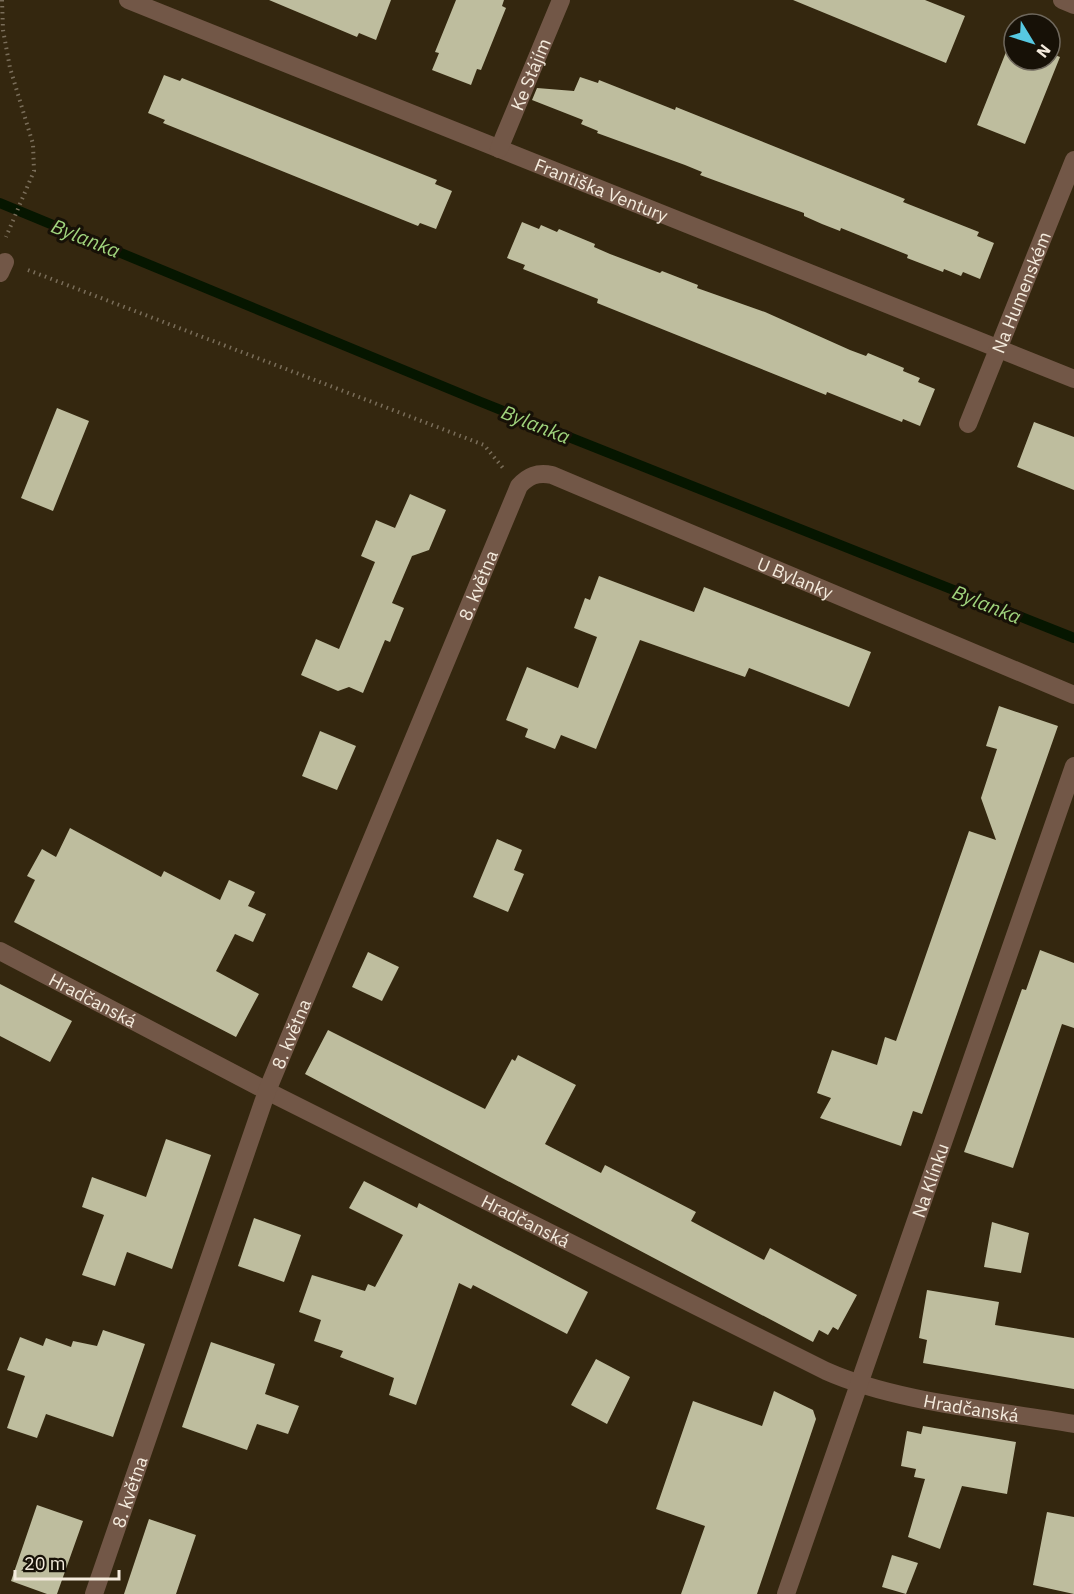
<svg xmlns="http://www.w3.org/2000/svg" width="1074" height="1594" font-family="'IBM Plex Sans',sans-serif">
<style>
.lines{fill:none;stroke-linecap:round;stroke-linejoin:round}
.stream{stroke:#061600;stroke-width:10}
.building{fill:#bebd9e}
.path{stroke:#796d59;stroke-width:4;stroke-dasharray:1.5 4.5;stroke-linecap:butt}
.street{stroke:#725747;stroke-width:18}
.labels{text-anchor:middle;dominant-baseline:central;stroke-width:6;stroke-linejoin:round;paint-order:stroke}
.street-label{font-size:18px;fill:#f4ebdd;stroke:#171107}
.water-label{font-size:20px;font-style:italic;fill:#a0d47d;stroke:#171107}
</style>
<rect width="100%" height="100%" fill="#34270f"/>
<g class="lines">
<path class="stream" d="M 0,203 L 481,402 L 1074,638"/>
</g>
<path class="building" d="M 269,0 L 391,0 L 376,40 L 359,33 L 357,37 Z
M 456,0 L 504,0 L 502,6 L 506,8 L 481,70 L 477,69 L 471,85 L 432,70 L 439,53 L 435,52 Z
M 793,0 L 925,0 L 965,16 L 946,63 Z
M 1012,37 L 1014,60 L 1050,60 L 1050,53 L 1060,57 L 1025,144 L 977,125 Z
M 164,75 L 180,81 L 182,78 L 437,180 L 435,184 L 452,191 L 436,229 L 420,223 L 418,226 L 163,123 L 165,120 L 148,113 Z
M 580,77 L 598,83 L 599,80 L 675,110 L 676,107 L 905,199 L 903,202 L 979,232 L 977,236 L 994,243 L 980,279 L 963,272 L 961,276 L 944,269 L 943,272 L 907,258 L 908,255 L 841,228 L 840,231 L 822,224 L 804,216 L 804,213 L 700,175 L 702,172 L 685,165 L 597,133 L 598,131 L 581,124 L 583,120 L 532,100 L 537,88 L 574,91 Z
M 522,222 L 539,229 L 541,225 L 557,232 L 559,229 L 595,244 L 594,247 L 610,254 L 660,273 L 662,271 L 698,285 L 697,288 L 765,312 L 850,350 L 866,356 L 868,353 L 904,368 L 903,371 L 920,378 L 918,382 L 935,389 L 920,426 L 903,419 L 902,422 L 827,392 L 826,395 L 597,303 L 598,299 L 523,269 L 525,265 L 507,258 Z
M 57,408 L 89,421 L 53,511 L 21,498 Z
M 1034,422 L 1074,437 L 1074,490 L 1017,467 Z
M 410,494 L 446,510 L 429,550 L 412,556 L 392,603 L 404,608 L 390,642 L 385,640 L 363,693 L 349,687 L 338,691 L 301,675 L 316,639 L 339,649 L 375,562 L 361,556 L 376,520 L 395,528 Z
M 599,576 L 694,612 L 704,587 L 871,652 L 849,707 L 749,668 L 745,677 L 640,640 L 596,749 L 561,735 L 555,749 L 525,737 L 528,729 L 506,720 L 527,667 L 578,688 L 597,637 L 574,628 L 585,598 L 590,600 Z
M 999,706 L 1058,726 L 922,1114 L 913,1111 L 901,1146 L 820,1118 L 831,1098 L 817,1093 L 832,1050 L 877,1065 L 885,1037 L 896,1041 L 969,831 L 996,840 L 981,798 L 997,749 L 986,746 Z
M 320,731 L 356,746 L 337,790 L 302,776 Z
M 70,828 L 161,877 L 164,871 L 220,900 L 229,880 L 255,892 L 248,906 L 266,914 L 253,942 L 235,934 L 216,971 L 259,994 L 236,1037 L 14,922 L 35,880 L 27,876 L 42,849 L 56,857 Z
M 497,839 L 522,850 L 514,870 L 524,874 L 508,912 L 473,897 Z
M 1040,950 L 1074,963 L 1074,1028 L 1062,1024 L 1013,1168 L 964,1152 L 1022,989 L 1026,990 Z
M 368,952 L 399,967 L 382,1001 L 352,987 Z
M 0,984 L 72,1021 L 50,1062 L 0,1036 Z
M 328,1030 L 485,1109 L 512,1059 L 515,1061 L 518,1055 L 576,1085 L 545,1144 L 601,1173 L 605,1165 L 696,1212 L 691,1221 L 764,1260 L 770,1248 L 857,1295 L 838,1330 L 833,1327 L 828,1335 L 819,1330 L 813,1342 L 305,1074 Z
M 166,1139 L 211,1155 L 172,1269 L 127,1252 L 115,1286 L 82,1275 L 104,1215 L 82,1207 L 92,1177 L 146,1197 Z
M 364,1181 L 417,1208 L 419,1203 L 588,1292 L 567,1334 L 473,1285 L 471,1289 L 459,1283 L 416,1405 L 389,1395 L 394,1378 L 340,1357 L 343,1351 L 314,1341 L 321,1320 L 299,1312 L 312,1275 L 365,1291 L 368,1284 L 375,1287 L 403,1235 L 349,1208 Z
M 254,1218 L 301,1235 L 284,1282 L 238,1266 Z
M 992,1222 L 1029,1233 L 1021,1273 L 984,1267 Z
M 927,1290 L 999,1302 L 995,1325 L 1074,1338 L 1074,1389 L 923,1363 L 927,1340 L 919,1338 Z
M 103,1330 L 145,1344 L 113,1437 L 46,1414 L 37,1438 L 7,1428 L 25,1376 L 7,1370 L 20,1337 L 43,1346 L 46,1338 L 71,1347 L 73,1341 L 97,1346 Z
M 211,1342 L 275,1364 L 265,1394 L 299,1406 L 288,1434 L 257,1424 L 247,1450 L 182,1427 Z
M 596,1359 L 630,1377 L 607,1424 L 571,1405 Z
M 774,1391 L 813,1410 L 816,1419 L 757,1594 L 681,1594 L 705,1526 L 656,1509 L 693,1401 L 762,1426 Z
M 923,1426 L 1016,1442 L 1007,1494 L 962,1486 L 940,1549 L 908,1537 L 925,1479 L 914,1477 L 916,1469 L 901,1466 L 907,1431 L 921,1434 Z
M 37,1505 L 83,1521 L 57,1594 L 47,1594 L 11,1581 Z
M 1047,1512 L 1074,1517 L 1074,1594 L 1033,1585 Z
M 149,1519 L 196,1535 L 176,1594 L 124,1594 Z
M 892,1555 L 918,1563 L 906,1594 L 882,1587 Z"/>
<g class="lines">
<path class="path" d="M 2,0 L 3,30 L 10,68 L 33,144 L 34,171 L 6,237
M 28,270 L 484,445 L 503,468"/>
<g class="street">
<path id="s1" d="M 128,0 L 1074,379"/>
<path d="M 1062,0 L 1074,5"/>
<path id="s2" d="M 499,149 L 561,0"/>
<path d="M 0,273 L 5,262"/>
<path id="s3" d="M 968,424 L 1074,160"/>
<path id="s4" d="M 0,951 L 267,1091 L 826,1371 C 898,1403 995,1410 1074,1424"/>
<path id="s5" d="M 94,1594 L 267,1091 L 519,486 C 528,476 537,472 552,475 L 1074,695"/>
<path id="s6" d="M 786,1594 L 1074,766"/>
</g>
</g>
<g class="labels">
<g class="street-label">
<text stroke="none"><textPath href="#s2" startOffset="81">Ke Stájím</textPath></text>
<text stroke="none"><textPath href="#s1" startOffset="510">Františka Ventury</textPath></text>
<text stroke="none"><textPath href="#s3" startOffset="142">Na Humenském</textPath></text>
<text stroke="none"><textPath href="#s5" startOffset="1488">U Bylanky</textPath></text>
<text stroke="none"><textPath href="#s5" startOffset="1080">8. května</textPath></text>
<text stroke="none"><textPath href="#s4" startOffset="105">Hradčanská</textPath></text>
<text stroke="none"><textPath href="#s5" startOffset="594">8. května</textPath></text>
<text stroke="none"><textPath href="#s6" startOffset="438">Na Klínku</textPath></text>
<text stroke="none"><textPath href="#s4" startOffset="591">Hradčanská</textPath></text>
<text stroke="none"><textPath href="#s4" startOffset="1077">Hradčanská</textPath></text>
<text stroke="none"><textPath href="#s5" startOffset="108">8. května</textPath></text>
</g>
<g class="water-label">
<text transform="translate(86 238) rotate(22)">Bylanka</text>
<text transform="translate(536 424) rotate(22)">Bylanka</text>
<text transform="translate(987 604) rotate(22)">Bylanka</text>
</g>
</g>
<g transform="translate(1032 42) rotate(128)"><circle r="28" fill="#171107" stroke="#6f685d" stroke-width="1.5"/>
<path d="M0-4.5L10 22L0 15L-10 22Z" fill="#57c9e2"/>
<text y="-9" font-size="16" font-weight="bold" text-anchor="middle" fill="#f4ebdd">N</text>
</g>
<path d="M15 1570v9h104v-9" fill="none" stroke="#f4ebdd" stroke-width="3"/>
<text x="24" y="1570" font-size="18" fill="#f4ebdd" stroke="#171107" stroke-width="4.5" paint-order="stroke">20 m</text>
</svg>
